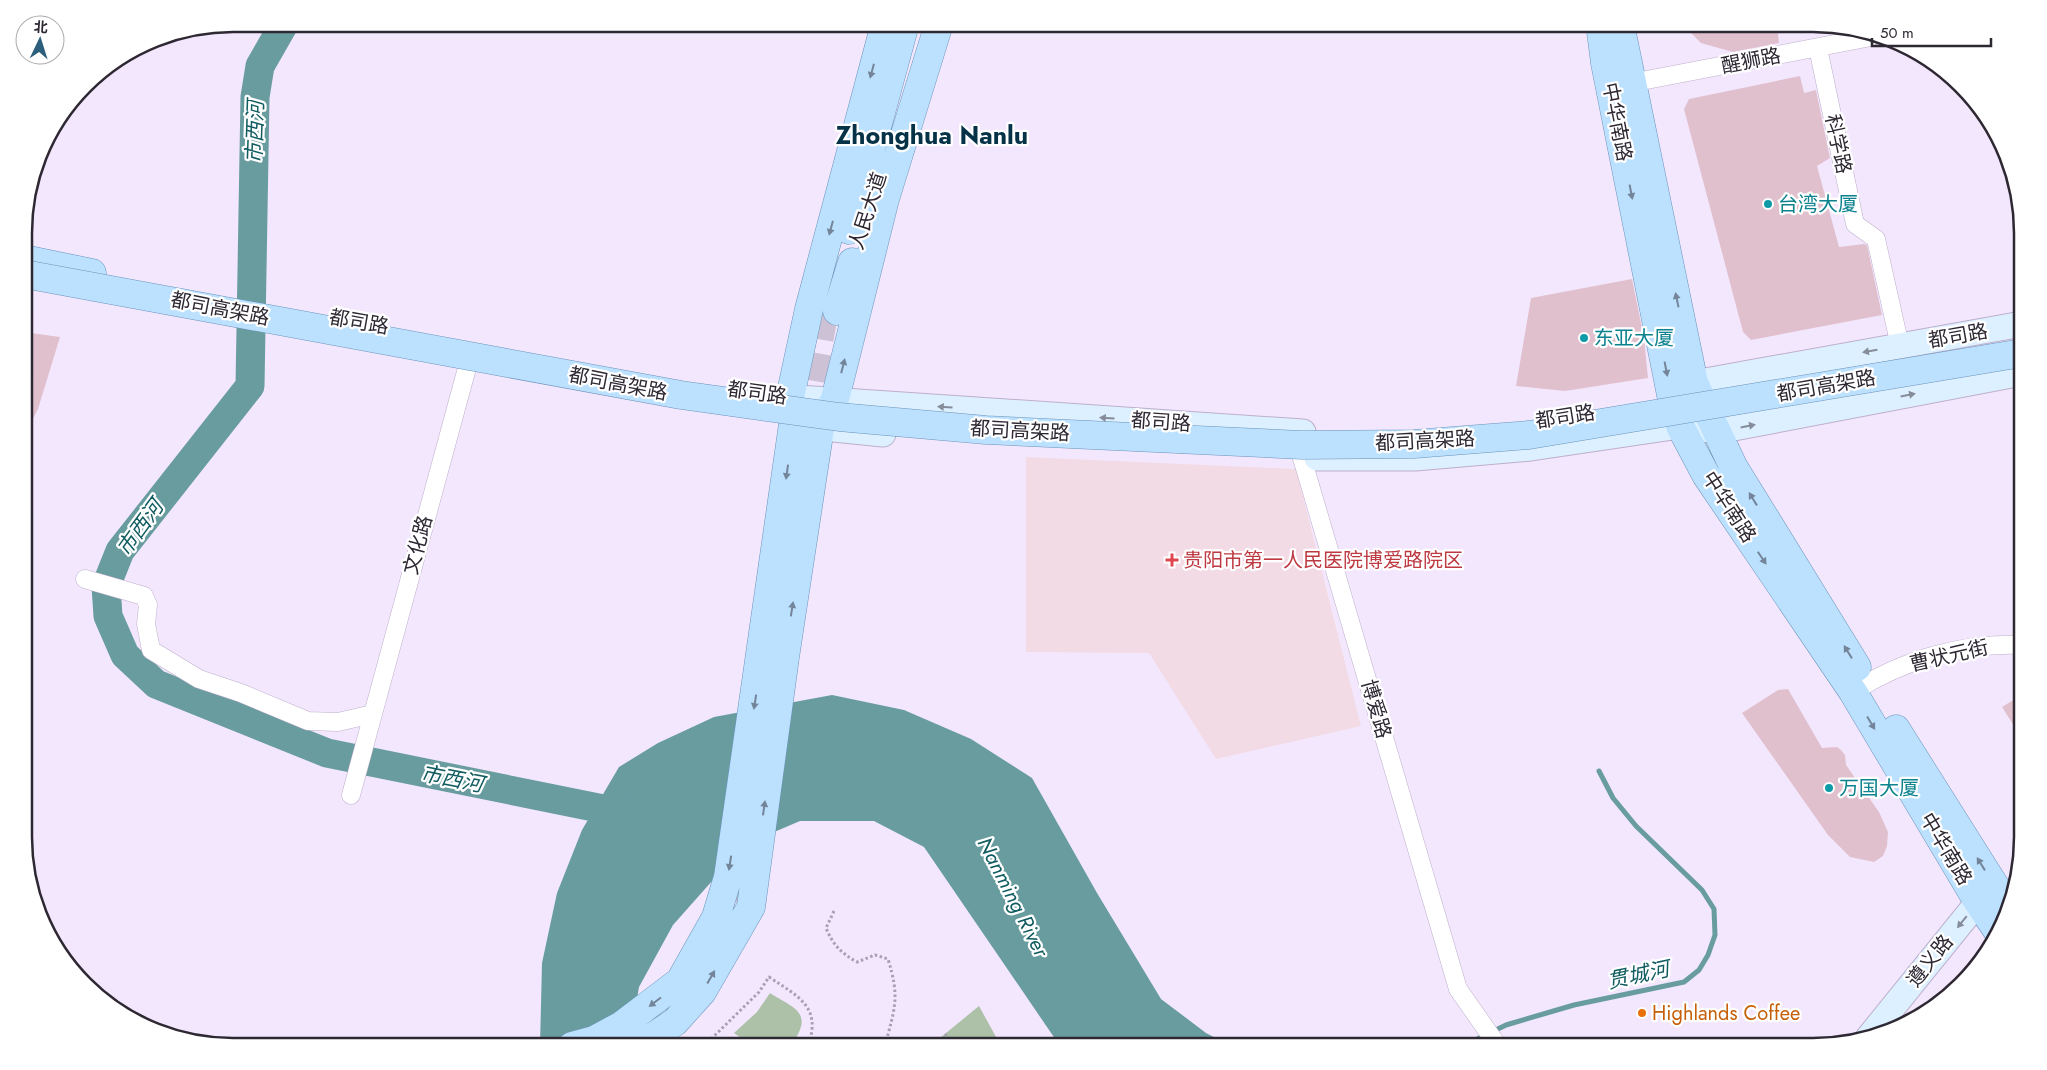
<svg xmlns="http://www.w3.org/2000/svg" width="2047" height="1070" font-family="Jost,'Noto Sans SC',sans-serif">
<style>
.medical{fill:#f3dbe5}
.green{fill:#adc1a8}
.water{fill:#689c9f}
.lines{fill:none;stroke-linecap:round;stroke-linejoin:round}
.stream{stroke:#689c9f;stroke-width:5}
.river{stroke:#689c9f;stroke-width:29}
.building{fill:#e1c0ce}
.trunk-tunnel{stroke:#ccc1d5;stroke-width:28;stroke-dasharray:28 14;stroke-linecap:butt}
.minor-casing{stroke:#beafcb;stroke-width:19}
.secondary-casing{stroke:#beafcb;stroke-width:27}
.primary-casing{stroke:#6c93b8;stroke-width:29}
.path{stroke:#a99fb2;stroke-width:3;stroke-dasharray:2.5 2.5;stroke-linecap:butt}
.minor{stroke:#fff;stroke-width:18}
.secondary{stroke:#ddf0ff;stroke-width:25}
.primary{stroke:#bbe1ff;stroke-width:28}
.primary-bridge-casing{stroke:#6c93b8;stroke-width:29;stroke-linecap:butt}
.primary-bridge{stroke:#bbe1ff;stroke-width:28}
.oneway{fill:#748499}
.oneway2{fill:#868c99}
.culture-dot{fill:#0f9aa8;stroke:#fff;stroke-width:2}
.health-dot{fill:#e0444e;stroke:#fff;stroke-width:2}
.food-dot{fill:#e8710a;stroke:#fff;stroke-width:2}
.labels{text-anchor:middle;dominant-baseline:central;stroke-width:4.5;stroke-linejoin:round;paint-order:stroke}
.street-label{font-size:20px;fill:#2e2833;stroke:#fff}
.culture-label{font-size:20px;fill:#0d838f;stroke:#fff;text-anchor:start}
.health-label{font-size:20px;fill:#be3a42;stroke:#fff;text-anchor:start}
.food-label{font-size:20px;fill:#c56008;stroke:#fff;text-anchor:start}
.water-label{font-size:21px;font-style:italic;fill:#115c60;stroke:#fff}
.district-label{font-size:25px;font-weight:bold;fill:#063248;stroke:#fff}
.rim{fill:none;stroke:#2e2833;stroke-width:2.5}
</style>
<rect width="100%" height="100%" fill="#f3e7fe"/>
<path class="medical" d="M 1026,457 L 1296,469 L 1361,726 L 1216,759 L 1149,653 L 1026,652 Z"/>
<path class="green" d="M 770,993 C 791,1007 814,1011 794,1041 L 752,1046 L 734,1033 L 757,1012 Z
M 979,1006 L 1001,1046 L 932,1046 L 935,1042 Z"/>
<path class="water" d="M 832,695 L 904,710 L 971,739 L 1032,778 L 1097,893 L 1161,999 L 1206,1033 L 1231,1046 L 1060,1046 L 924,847 L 874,821 L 800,821 L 744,845 L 673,925 L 639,987 L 629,1046 L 540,1046 L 542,963 L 557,893 L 582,830 L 619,767 L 658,743 L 714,717 Z"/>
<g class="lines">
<path class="stream" d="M 1463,1046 L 1506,1025 L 1574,1005 L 1684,982 L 1699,970 L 1708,955 L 1715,935 L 1714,909 L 1702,890 L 1636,826 L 1613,798 L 1599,771"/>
<path class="river" d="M 284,24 L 260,66 L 255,97 L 250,386 L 120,551 L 106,586 L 108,616 L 125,655 L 156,684 L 327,753 L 633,815"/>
</g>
<path class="building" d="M 1682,24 L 1777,24 L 1779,43 L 1733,52 L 1701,43 Z
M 1800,76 L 1804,93 L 1816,90 L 1830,158 L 1817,166 L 1839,247 L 1864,244 L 1867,245 L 1882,315 L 1751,340 L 1743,332 L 1684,109 L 1689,99 Z
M 1632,279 L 1644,338 L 1648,378 L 1565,391 L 1516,386 L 1531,298 Z
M 24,332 L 60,337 L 38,409 L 25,434 Z
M 1788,689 L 1822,748 L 1837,747 L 1841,750 L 1845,755 L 1846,765 L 1879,812 L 1888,832 L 1887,846 L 1883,856 L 1874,862 L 1850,857 L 1828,835 L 1742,713 L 1778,690 Z
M 2023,694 L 2023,740 L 2002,707 Z"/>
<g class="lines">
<path class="trunk-tunnel" d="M 805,422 L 825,308
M 720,941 L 733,914 L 749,859
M 616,1046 L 656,1020"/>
<defs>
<path id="minor" d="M 1818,48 L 1855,224 L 1876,239 L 1900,346
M 1631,83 L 1871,37
M 1292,438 L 1302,458 L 1458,989 L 1498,1046
M 85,579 L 144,596 L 148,605 L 146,624 L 151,650 L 199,679 L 241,693 L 308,721 L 338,722 L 373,714
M 1853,692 C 1902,660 1964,642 2023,645
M 351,795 L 467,368"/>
<path id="secondary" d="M 1679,395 L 1694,383 L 2022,324
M 784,397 L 1303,432
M 804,426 L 883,434
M 1317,458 L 1415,458 L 1531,448 L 1680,426 L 1718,431 L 2022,373
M 1868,1038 L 1978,902 L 1996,891"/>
<path id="primary" d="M 1600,24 L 1605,63 L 1672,400 L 1680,426 L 1706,475 L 1853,692 L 1978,902 L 1999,933
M 1620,24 L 1694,383 L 1733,466 L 1857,667
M 849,230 L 905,24
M 24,259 L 92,273
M 837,311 L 852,262
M 1896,729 L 2007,905
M 572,1046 L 594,1040 L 622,1025 L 680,981 L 716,917 L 728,877 L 793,424 L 790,397 L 809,309 L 885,24
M 639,1046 L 675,1022 L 702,992 L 751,907 L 785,657 L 820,428 L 835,399 L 885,199 L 939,24"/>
</defs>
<use href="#minor" class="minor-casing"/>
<use href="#secondary" class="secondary-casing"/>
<use href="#primary" class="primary-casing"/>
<path class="path" d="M 834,911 L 826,928 C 833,945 841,953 857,962 L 875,955 L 888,959 C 900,998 895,1007 885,1046
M 945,1034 L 957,1046
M 704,1046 L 759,992 L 769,977 C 799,997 822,1007 808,1046"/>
<use href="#minor" class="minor"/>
<use href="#secondary" class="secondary"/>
<use href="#primary" class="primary"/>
<defs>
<path id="primary-bridge" d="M 24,274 L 681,395 L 839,417 L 986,430 L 1302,445 L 1414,444 L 1529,435 L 2022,353"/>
</defs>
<use href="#primary-bridge" class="primary-bridge-casing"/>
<use href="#primary-bridge" class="primary-bridge"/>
</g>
<defs><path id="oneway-solid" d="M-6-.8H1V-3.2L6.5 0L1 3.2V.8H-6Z" transform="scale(1.25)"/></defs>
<g class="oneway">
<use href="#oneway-solid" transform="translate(872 71) rotate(105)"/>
<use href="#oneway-solid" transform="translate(1631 192) rotate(79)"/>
<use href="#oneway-solid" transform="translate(831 228) rotate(105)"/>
<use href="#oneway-solid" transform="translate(1677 300) rotate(-102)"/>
<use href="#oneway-solid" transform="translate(843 366) rotate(-76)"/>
<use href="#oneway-solid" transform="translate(1666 369) rotate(79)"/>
<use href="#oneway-solid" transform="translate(787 472) rotate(98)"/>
<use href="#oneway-solid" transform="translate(1753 499) rotate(-122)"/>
<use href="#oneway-solid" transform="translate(1762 558) rotate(56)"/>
<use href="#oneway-solid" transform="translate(792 609) rotate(-81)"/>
<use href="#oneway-solid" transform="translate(1848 652) rotate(-122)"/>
<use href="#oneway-solid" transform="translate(755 702) rotate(99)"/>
<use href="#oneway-solid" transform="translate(1871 723) rotate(59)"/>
<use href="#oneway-solid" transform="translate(764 808) rotate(-82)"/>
<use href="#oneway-solid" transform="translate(730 863) rotate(99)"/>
<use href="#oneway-solid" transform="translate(1981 864) rotate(-122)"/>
<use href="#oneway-solid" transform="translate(711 977) rotate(-60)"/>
<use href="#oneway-solid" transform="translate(655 1002) rotate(143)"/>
</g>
<g class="oneway2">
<use href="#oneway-solid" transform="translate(1870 351) rotate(170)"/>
<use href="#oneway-solid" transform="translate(1908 395) rotate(-11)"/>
<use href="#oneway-solid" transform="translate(945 407) rotate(-176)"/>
<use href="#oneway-solid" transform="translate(1107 418) rotate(-176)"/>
<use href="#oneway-solid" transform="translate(1748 426) rotate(-11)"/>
<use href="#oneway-solid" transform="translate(1962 922) rotate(129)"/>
</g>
<g class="culture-dot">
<circle cx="1768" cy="204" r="5"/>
<circle cx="1584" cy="338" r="5"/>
<circle cx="1829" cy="788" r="5"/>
</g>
<path class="health-dot" d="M1169.5 552.5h5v5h5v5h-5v5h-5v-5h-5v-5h5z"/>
<circle class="food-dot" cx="1642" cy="1013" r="5"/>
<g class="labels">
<g class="street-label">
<text transform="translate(1751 61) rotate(-11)">醒狮路</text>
<text transform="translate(1617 122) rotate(79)">中华南路</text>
<text transform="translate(1838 144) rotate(78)">科学路</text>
<text transform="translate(868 211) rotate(-72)">人民大道</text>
<text transform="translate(220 309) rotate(11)">都司高架路</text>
<text transform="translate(359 322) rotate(10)">都司路</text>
<text transform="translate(1958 336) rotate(-10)">都司路</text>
<text transform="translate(618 384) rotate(11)">都司高架路</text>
<text transform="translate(1826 386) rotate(-10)">都司高架路</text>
<text transform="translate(757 393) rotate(8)">都司路</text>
<text transform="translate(1565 417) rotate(-9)">都司路</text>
<text transform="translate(1161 422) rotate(4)">都司路</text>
<text transform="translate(1020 431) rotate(3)">都司高架路</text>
<text transform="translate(1425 441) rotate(-3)">都司高架路</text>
<text transform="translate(1729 507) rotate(57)">中华南路</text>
<text transform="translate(418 545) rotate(-75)">文化路</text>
<text transform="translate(1949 656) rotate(-13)">曹状元街</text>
<text transform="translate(1376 709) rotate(74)">博爱路</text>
<text transform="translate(1946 849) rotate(59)">中华南路</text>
<text transform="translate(1930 961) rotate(-51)">遵义路</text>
</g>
<g class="culture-label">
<text x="1778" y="204">台湾大厦</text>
<text x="1594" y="338">东亚大厦</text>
<text x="1839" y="788">万国大厦</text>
</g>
<g class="health-label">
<text x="1183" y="560">贵阳市第一人民医院博爱路院区</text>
</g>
<g class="food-label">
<text x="1652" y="1013">Highlands Coffee</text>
</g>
<g class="water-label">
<text transform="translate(255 132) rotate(-88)">市西河</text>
<text transform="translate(140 528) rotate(-54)">市西河</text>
<text transform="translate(452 779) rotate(11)">市西河</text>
<text transform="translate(1013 897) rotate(63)">Nanming River</text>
<text transform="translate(1638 975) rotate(-12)">贯城河</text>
</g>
<g class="district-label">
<text x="932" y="135">Zhonghua Nanlu</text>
</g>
</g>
<path d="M0 0H2047V1070H0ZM233 32H1813A201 201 0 0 1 2014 233V837A201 201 0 0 1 1813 1038H233A201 201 0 0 1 32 837V233A201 201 0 0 1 233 32Z" fill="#fff" fill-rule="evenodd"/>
<path class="rim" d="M233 32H1813A201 201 0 0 1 2014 233V837A201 201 0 0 1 1813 1038H233A201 201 0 0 1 32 837V233A201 201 0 0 1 233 32Z"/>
<g transform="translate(40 40) rotate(4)"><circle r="24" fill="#ffffff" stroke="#aba9ad"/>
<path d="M0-4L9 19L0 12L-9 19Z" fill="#2c5f7c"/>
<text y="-8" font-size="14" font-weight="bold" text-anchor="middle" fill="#2e2833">北</text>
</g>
<path d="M1872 38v8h119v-8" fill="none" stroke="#2e2833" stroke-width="2.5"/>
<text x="1880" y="38" font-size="15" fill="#2e2833" stroke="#ffffff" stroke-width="4" paint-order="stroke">50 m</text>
</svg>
